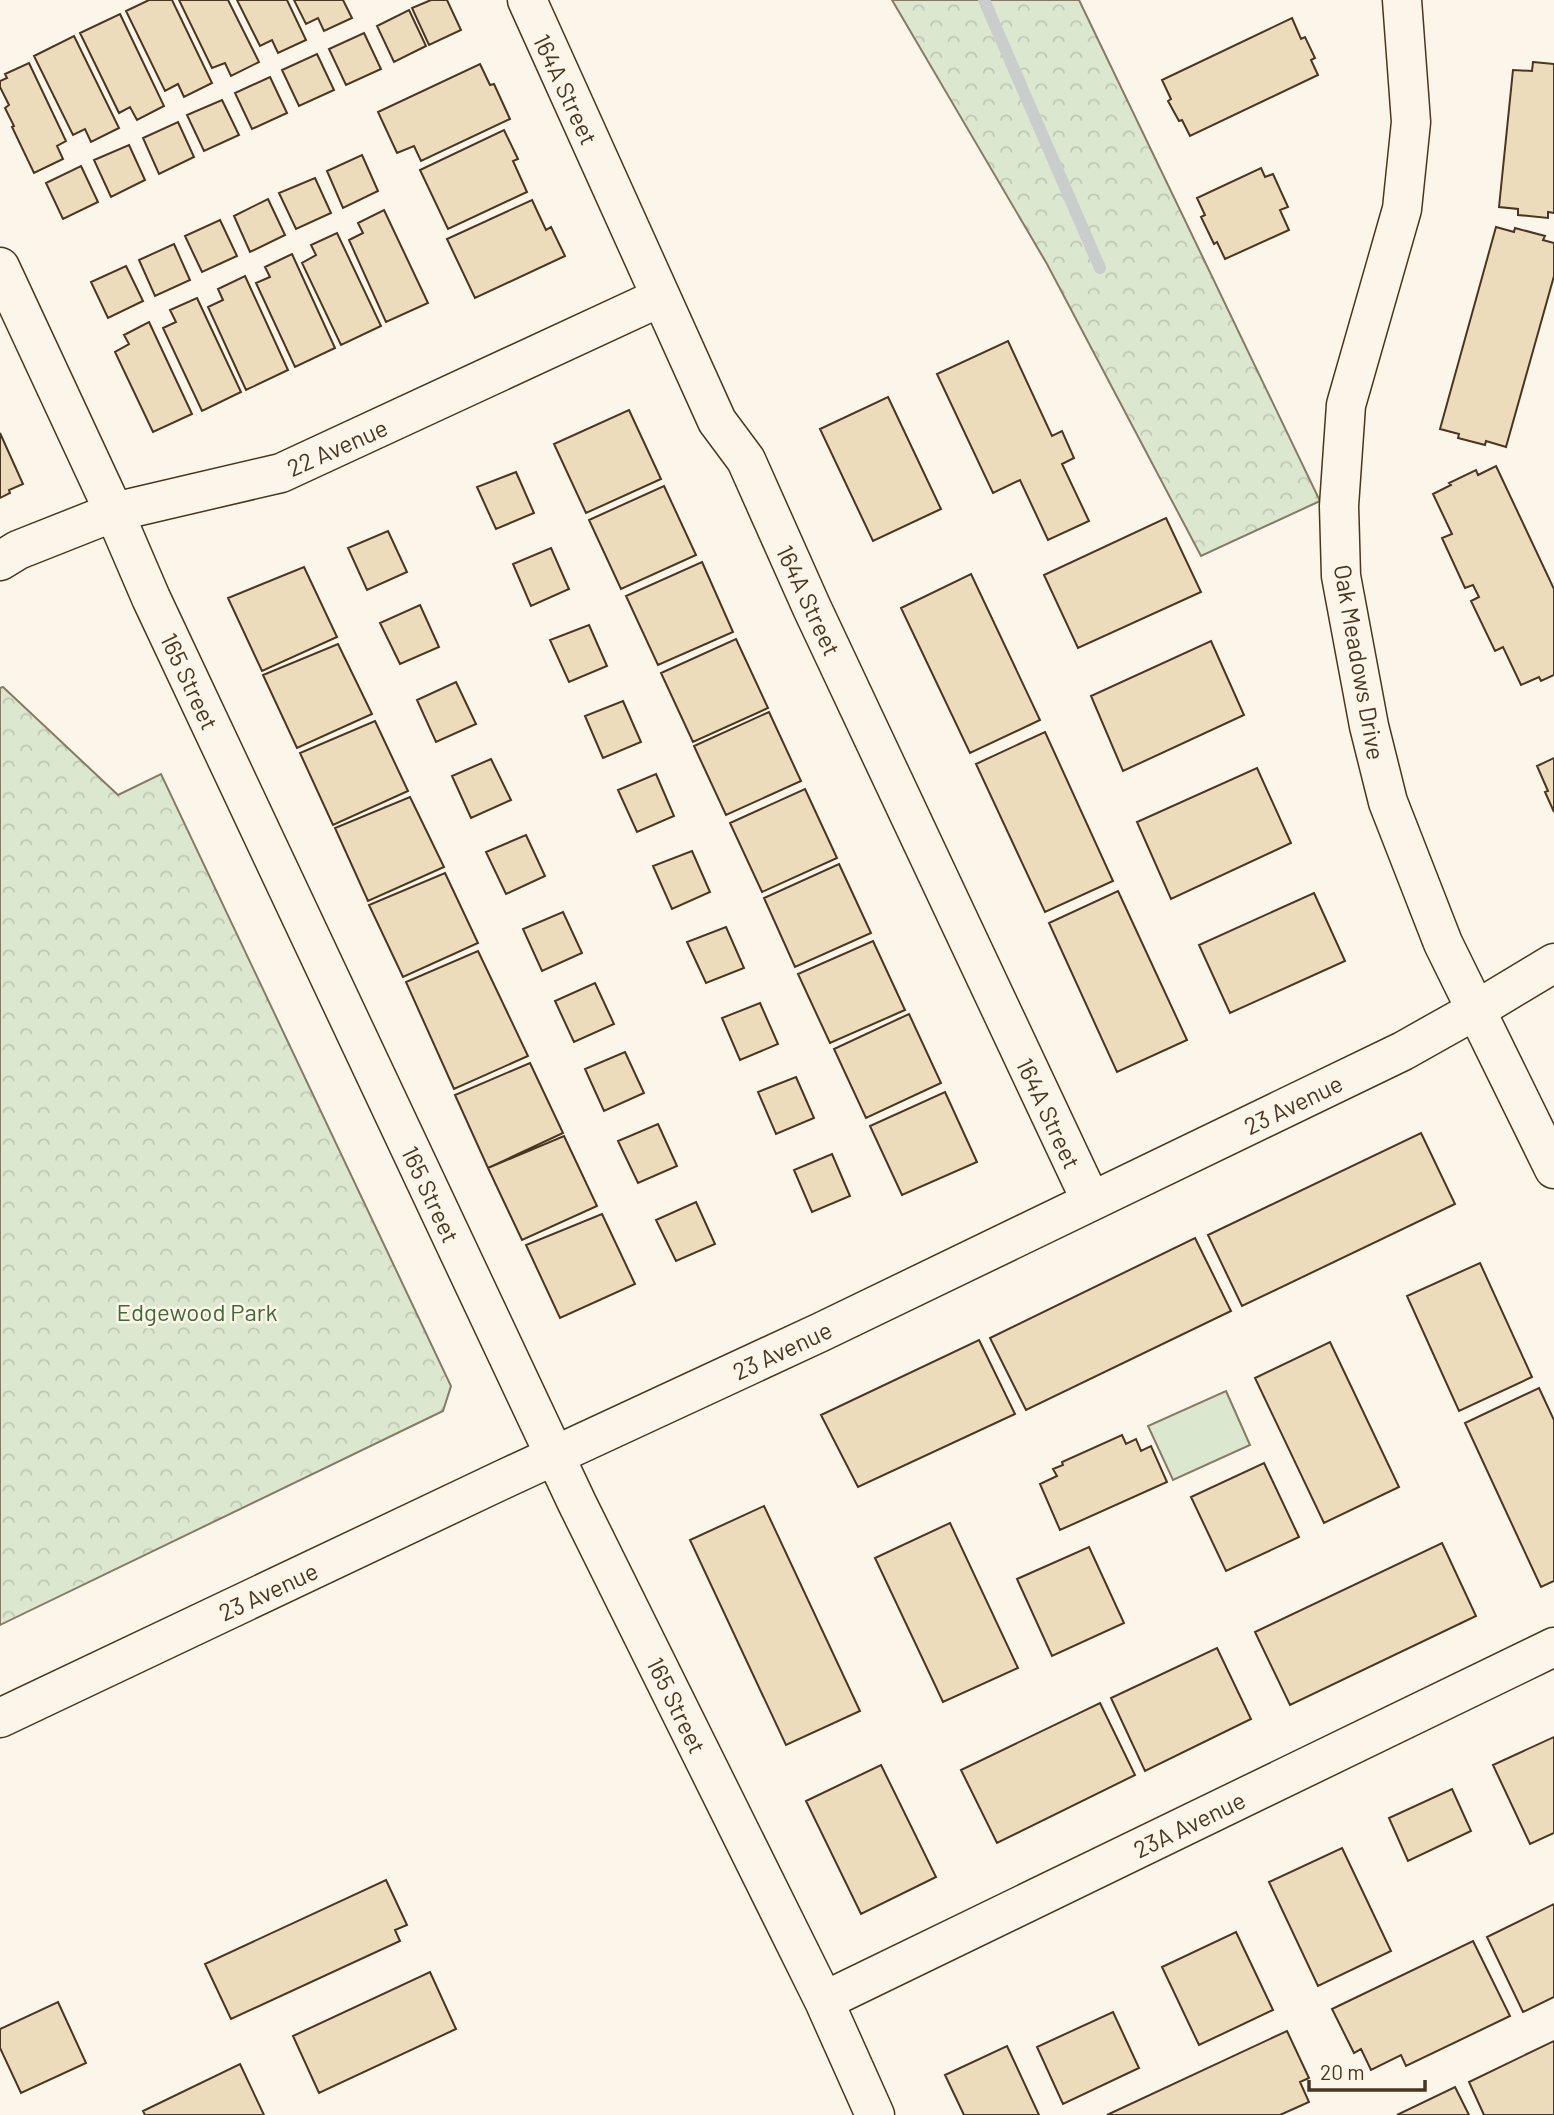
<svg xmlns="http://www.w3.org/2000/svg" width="1554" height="2115" font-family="Barlow,sans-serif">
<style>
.forest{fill:url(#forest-crowns);stroke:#887966;stroke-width:2}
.pitch{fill:#dce7d0;stroke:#887966;stroke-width:2}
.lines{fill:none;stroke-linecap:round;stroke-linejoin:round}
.stream{stroke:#c9cecd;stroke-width:12}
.building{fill:#ecdcbc;stroke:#4a3520;stroke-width:2}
.minor-casing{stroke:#4a3520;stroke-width:41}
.minor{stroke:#fbf6e9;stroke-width:38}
.labels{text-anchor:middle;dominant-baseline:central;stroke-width:5;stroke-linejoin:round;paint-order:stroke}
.street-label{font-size:24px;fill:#4a3520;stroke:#fbf6e9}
.park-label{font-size:24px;fill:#436837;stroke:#fbf6e9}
</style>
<defs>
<pattern id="forest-crowns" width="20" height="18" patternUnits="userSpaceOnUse" patternTransform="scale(1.75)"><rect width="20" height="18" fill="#dce7d0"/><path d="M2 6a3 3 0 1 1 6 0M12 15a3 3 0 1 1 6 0" fill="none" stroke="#bec7b2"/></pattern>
</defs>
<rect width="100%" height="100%" fill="#fbf6e9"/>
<path class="forest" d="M 892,0 L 1079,0 L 1320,501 L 1201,556 L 1047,264 Z
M 3,687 L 118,795 L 161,774 L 451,1386 L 443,1411 L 0,1625 L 0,688 Z"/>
<path class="pitch" d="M 1226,1391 L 1250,1445 L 1173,1480 L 1148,1426 Z"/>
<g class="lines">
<path class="stream" d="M 984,0 L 1100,268"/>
</g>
<path class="building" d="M 149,0 L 172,0 L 212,83 L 184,97 L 178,84 L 165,91 L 126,11 Z
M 179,0 L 228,0 L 259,62 L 231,76 L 225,63 L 212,68 Z
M 237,0 L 287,0 L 306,40 L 278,53 L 272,40 L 260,46 Z
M 294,0 L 343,0 L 352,18 L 324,31 L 318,18 L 306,24 Z
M 431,0 L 447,0 L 461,30 L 429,45 L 412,8 Z
M 409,10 L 426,46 L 394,62 L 377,26 Z
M 120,14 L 164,106 L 137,120 L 130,107 L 119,113 L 80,33 Z
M 1292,18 L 1301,39 L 1305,37 L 1315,58 L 1311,60 L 1318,75 L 1190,136 L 1182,120 L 1179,121 L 1168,101 L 1171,99 L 1162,80 Z
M 364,33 L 381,69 L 346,85 L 329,49 Z
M 74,36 L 119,128 L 91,142 L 85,129 L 73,135 L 34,56 Z
M 317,54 L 334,90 L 299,106 L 282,70 Z
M 1533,62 L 1554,64 L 1554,213 L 1548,212 L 1548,218 L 1518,215 L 1518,209 L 1499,207 L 1513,70 L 1532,71 Z
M 29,63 L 66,141 L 57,146 L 63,159 L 34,173 L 12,127 L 14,126 L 5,108 L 9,105 L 0,87 L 0,81 L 7,78 L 5,74 Z
M 480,64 L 490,85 L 494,84 L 510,119 L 421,161 L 414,146 L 397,153 L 378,112 Z
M 270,77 L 287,113 L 252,129 L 235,93 Z
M 222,100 L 239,135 L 204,151 L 187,115 Z
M 178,122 L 194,157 L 159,174 L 143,138 Z
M 504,130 L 518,159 L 513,161 L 527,192 L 448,229 L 420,170 Z
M 129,145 L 145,180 L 111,197 L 94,160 Z
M 362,155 L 378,191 L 343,208 L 327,171 Z
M 81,166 L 98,202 L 63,219 L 46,183 Z
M 1261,168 L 1265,177 L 1273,174 L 1288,207 L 1280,210 L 1289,230 L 1225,259 L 1217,242 L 1214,244 L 1201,217 L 1205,215 L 1197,198 Z
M 315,178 L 331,213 L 296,229 L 279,193 Z
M 268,199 L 285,235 L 250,252 L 234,216 Z
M 532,200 L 546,230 L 551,227 L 565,256 L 475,298 L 447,239 Z
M 384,210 L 428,303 L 386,322 L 349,240 L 363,233 L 358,223 Z
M 220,220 L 237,256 L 202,272 L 185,236 Z
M 1496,227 L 1514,232 L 1515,228 L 1545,236 L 1543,240 L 1554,243 L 1554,276 L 1506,447 L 1486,441 L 1485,445 L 1458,438 L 1459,434 L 1440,429 Z
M 337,233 L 381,326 L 341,345 L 302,263 L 316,255 L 311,245 Z
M 174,244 L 190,280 L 155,296 L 139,260 Z
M 292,254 L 335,348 L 295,367 L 256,283 L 270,277 L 265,267 Z
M 126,266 L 143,301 L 108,318 L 91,282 Z
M 245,276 L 288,370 L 246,390 L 208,307 L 223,300 L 218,289 Z
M 197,298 L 241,392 L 202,411 L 163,328 L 176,322 L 170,310 Z
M 149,322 L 192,414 L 153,432 L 115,352 L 129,344 L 124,335 Z
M 1008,341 L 1052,436 L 1062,431 L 1074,458 L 1062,464 L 1089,521 L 1048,540 L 1020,480 L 993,493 L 937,374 Z
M 888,397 L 941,509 L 873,541 L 820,429 Z
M 629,410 L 661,479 L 586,513 L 554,444 Z
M 0,433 L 23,484 L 9,490 L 10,493 L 0,498 Z
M 1496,466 L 1554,589 L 1554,675 L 1541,681 L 1539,677 L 1521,685 L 1503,647 L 1495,651 L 1471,601 L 1479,597 L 1473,585 L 1465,588 L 1442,538 L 1452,534 L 1433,494 L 1451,485 L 1449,483 L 1476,470 L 1478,475 Z
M 516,472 L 534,513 L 496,529 L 477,487 Z
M 664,486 L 696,555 L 621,589 L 589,520 Z
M 1166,518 L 1201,592 L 1078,648 L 1044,575 Z
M 388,531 L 407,572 L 367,590 L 348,548 Z
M 551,548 L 569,589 L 531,606 L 513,564 Z
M 702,562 L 733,632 L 658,665 L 626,596 Z
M 304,567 L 337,637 L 262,671 L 228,598 Z
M 971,574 L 1040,720 L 970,753 L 901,608 Z
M 420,605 L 439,647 L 400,664 L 380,623 Z
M 589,625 L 607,666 L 569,682 L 550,640 Z
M 736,639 L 768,708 L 693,742 L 661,673 Z
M 1211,641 L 1244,715 L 1123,771 L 1091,696 Z
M 338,644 L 372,714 L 297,748 L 263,675 Z
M 456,682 L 476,724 L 436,742 L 417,700 Z
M 623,701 L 641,742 L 603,758 L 585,716 Z
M 769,712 L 801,781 L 726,815 L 694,746 Z
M 375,721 L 408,791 L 333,825 L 300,753 Z
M 1045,732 L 1113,881 L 1045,912 L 976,764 Z
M 1554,758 L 1554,812 L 1545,792 L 1548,791 L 1537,766 Z
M 491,759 L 511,800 L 471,818 L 452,776 Z
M 1257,768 L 1291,843 L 1171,899 L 1137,822 Z
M 656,774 L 674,816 L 637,832 L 618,790 Z
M 805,789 L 837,858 L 762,892 L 730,823 Z
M 410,797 L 444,867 L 368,901 L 335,828 Z
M 526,835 L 545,876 L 506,894 L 486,852 Z
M 692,851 L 710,892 L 672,909 L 653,866 Z
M 839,864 L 871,933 L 795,967 L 764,898 Z
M 445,873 L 478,943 L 403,977 L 369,905 Z
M 1118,891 L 1187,1040 L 1117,1072 L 1049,923 Z
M 1314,893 L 1345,961 L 1230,1013 L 1199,945 Z
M 563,912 L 582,953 L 542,971 L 523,929 Z
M 726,927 L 744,968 L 706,983 L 687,942 Z
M 873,941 L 905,1010 L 830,1043 L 798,974 Z
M 478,951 L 528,1056 L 454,1089 L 406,982 Z
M 595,983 L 614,1024 L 574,1042 L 555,1001 Z
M 760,1003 L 778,1044 L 740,1060 L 722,1018 Z
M 909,1014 L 941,1083 L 866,1118 L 834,1049 Z
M 625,1052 L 644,1093 L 604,1111 L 585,1069 Z
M 530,1063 L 563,1133 L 488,1168 L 455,1095 Z
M 796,1077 L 814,1118 L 776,1134 L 758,1092 Z
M 945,1092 L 977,1162 L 902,1195 L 870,1126 Z
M 658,1124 L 677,1166 L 638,1183 L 618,1141 Z
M 1421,1133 L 1455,1204 L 1242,1306 L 1208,1235 Z
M 564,1136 L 597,1206 L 522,1240 L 488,1168 Z
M 832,1154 L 850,1196 L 812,1212 L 794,1170 Z
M 696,1202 L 715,1244 L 676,1261 L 656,1220 Z
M 602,1214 L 635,1284 L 560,1318 L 526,1245 Z
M 1195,1238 L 1231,1311 L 1026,1410 L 990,1338 Z
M 1480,1263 L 1532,1377 L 1459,1411 L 1407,1296 Z
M 979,1340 L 1015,1414 L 858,1487 L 821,1415 Z
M 1330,1342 L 1399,1487 L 1324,1523 L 1255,1378 Z
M 1539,1388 L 1554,1420 L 1554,1581 L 1541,1587 L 1465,1423 Z
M 1122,1435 L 1126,1444 L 1136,1439 L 1141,1451 L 1151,1446 L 1167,1482 L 1060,1530 L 1040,1484 L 1057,1476 L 1053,1469 L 1063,1465 L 1062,1462 Z
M 1264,1463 L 1299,1537 L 1226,1571 L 1191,1497 Z
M 764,1506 L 860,1711 L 786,1745 L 690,1540 Z
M 950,1523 L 1018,1668 L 943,1702 L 875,1558 Z
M 1442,1543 L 1476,1616 L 1290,1705 L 1255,1632 Z
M 1089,1547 L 1124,1623 L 1052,1656 L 1017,1579 Z
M 1217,1648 L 1251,1719 L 1145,1771 L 1111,1698 Z
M 1100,1703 L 1135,1775 L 997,1843 L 961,1770 Z
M 1554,1737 L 1554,1833 L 1530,1844 L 1493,1765 Z
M 881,1765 L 936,1877 L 861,1914 L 806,1801 Z
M 1452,1789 L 1471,1831 L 1408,1861 L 1389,1818 Z
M 1342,1848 L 1391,1951 L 1318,1986 L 1269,1882 Z
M 386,1880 L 407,1925 L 395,1930 L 400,1941 L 231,2019 L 205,1964 Z
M 1554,1904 L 1554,1997 L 1523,2012 L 1487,1937 Z
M 1236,1932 L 1273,2010 L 1199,2045 L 1162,1967 Z
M 1473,1941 L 1510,2016 L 1406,2066 L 1401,2055 L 1371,2070 L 1361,2049 L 1354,2053 L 1332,2009 Z
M 430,1972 L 456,2029 L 319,2093 L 293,2036 Z
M 58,2002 L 86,2063 L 21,2093 L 0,2048 L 0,2029 Z
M 1113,2012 L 1139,2068 L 1063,2104 L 1037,2047 Z
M 1287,2031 L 1309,2078 L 1300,2082 L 1309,2102 L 1280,2115 L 1107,2115 Z
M 1554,2041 L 1554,2115 L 1484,2115 L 1469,2082 Z
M 1007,2046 L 1039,2115 L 964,2115 L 945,2075 Z
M 240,2064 L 264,2115 L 145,2115 L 143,2111 Z
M 1455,2087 L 1469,2115 L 1397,2115 Z"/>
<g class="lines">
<defs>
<path id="minor" d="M 527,0 L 717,421 L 746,460 L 812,608 L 1091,1201
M 1402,0 L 1411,122 L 1402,209 L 1346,405 L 1339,506 L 1341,576 L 1369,726 L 1388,802 L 1443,943 L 1554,1169
M 0,267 L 114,512 L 151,598 L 577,1503 L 824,2001 L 875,2115
M 0,561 L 18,550 L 114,512 L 281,473 L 661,297
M 0,1718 L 504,1479 L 821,1332 L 1403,1051 L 1476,1010 L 1554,963
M 824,2001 L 1554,1647"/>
</defs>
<use href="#minor" class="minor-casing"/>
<use href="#minor" class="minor"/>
</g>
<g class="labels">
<g class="street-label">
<text transform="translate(566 89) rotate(65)">164A Street</text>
<text transform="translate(337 447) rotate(-24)">22 Avenue</text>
<text transform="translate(809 600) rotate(65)">164A Street</text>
<text transform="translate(1360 662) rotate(80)">Oak Meadows Drive</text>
<text transform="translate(190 681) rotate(65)">165 Street</text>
<text transform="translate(1293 1104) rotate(-26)">23 Avenue</text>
<text transform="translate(1049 1113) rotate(65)">164A Street</text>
<text transform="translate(431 1194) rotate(65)">165 Street</text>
<text transform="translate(782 1350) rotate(-25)">23 Avenue</text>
<text transform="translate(268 1591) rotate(-25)">23 Avenue</text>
<text transform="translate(677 1705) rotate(64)">165 Street</text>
<text transform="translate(1189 1824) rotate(-26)">23A Avenue</text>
</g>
<g class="park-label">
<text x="197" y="1311">Edgewood Park</text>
</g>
</g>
<path d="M1309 2080v10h116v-10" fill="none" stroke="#4a3520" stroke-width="3.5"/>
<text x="1320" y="2080" font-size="21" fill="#4a3520" stroke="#fbf6e9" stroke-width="5" paint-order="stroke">20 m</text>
</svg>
